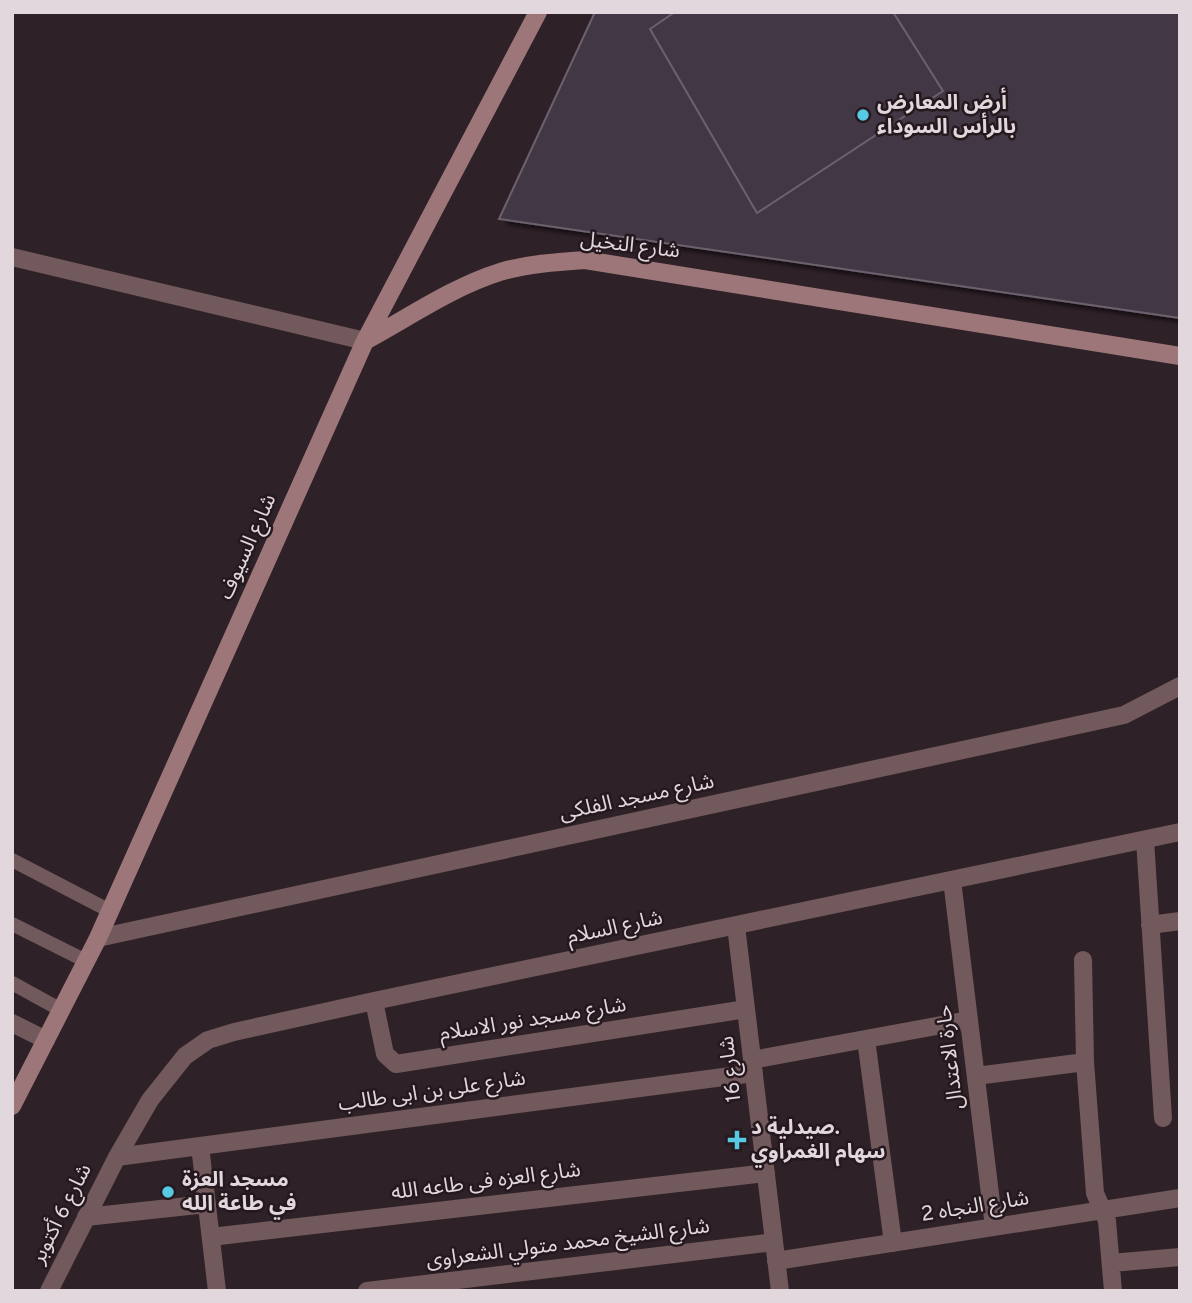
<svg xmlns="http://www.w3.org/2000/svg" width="1192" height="1303" font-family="Overpass,'Noto Sans Arabic',sans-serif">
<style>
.building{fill:#433945;stroke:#6c616e;stroke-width:2;filter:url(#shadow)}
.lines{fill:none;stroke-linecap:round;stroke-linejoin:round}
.lane{stroke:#72595b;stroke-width:14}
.street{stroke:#72595b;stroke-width:18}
.secondary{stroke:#9d7679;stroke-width:18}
.poi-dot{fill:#57c9e2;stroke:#25181e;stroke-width:2.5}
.labels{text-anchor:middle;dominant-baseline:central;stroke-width:5;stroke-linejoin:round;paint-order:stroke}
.poi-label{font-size:21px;font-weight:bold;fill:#e1d7dc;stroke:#25181e;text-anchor:start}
.street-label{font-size:21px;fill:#e1d7dc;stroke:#25181e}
</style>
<defs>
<filter id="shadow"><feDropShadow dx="8" dy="4.5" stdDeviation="2" flood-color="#0009"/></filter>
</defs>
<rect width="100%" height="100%" fill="#2f2128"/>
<path class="building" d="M 595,12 L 1180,12 L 1180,318 L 499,219 Z
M 675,12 L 893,12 L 943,91 L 757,213 L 650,29 Z"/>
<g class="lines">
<path class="lane" d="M 12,860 L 110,911
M 12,924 L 86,961
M 12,983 L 61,1010"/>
<path class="street" d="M 12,257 L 365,341
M 1145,840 L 1163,1118
M 952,880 L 994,1227
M 1150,925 L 1180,921
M 736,926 L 780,1291
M 98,938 L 1124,715 L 1180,686
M 1083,960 L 1085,1062 L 1095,1193 L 1107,1221 L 1113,1291
M 374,1001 L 385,1054 L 396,1064 L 746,1009
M 12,1023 L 46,1040
M 866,1039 L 893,1243
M 752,1060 L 969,1020
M 976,1076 L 1085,1062
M 200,1146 L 217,1291
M 117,1157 L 754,1073
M 86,1217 L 207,1204
M 211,1237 L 766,1173
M 776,1261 L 1180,1198
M 1111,1263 L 1180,1257
M 49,1291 L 117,1157 L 150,1100 L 185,1056 L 208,1040 L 234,1032 L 374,1001 L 1180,832
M 367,1291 L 774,1242"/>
<path class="secondary" d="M 365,341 C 408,318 452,287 500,272 C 527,264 556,262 585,260 L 1180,356
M 12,1106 L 98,938 L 365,341 L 538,12"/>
</g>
<g class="poi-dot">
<circle cx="863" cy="115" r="7"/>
<path d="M733.5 1129.5h7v7h7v7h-7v7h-7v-7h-7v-7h7z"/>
<circle cx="168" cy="1192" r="7"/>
</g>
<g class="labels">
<g class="poi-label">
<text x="877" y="103">أرض المعارض<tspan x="877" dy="24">بالرأس السوداء</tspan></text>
<text x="751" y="1128">صيدلية د.<tspan x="751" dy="24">سهام الغمراوي</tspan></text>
<text x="182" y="1180">مسجد العزة<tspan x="182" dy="24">في طاعة الله</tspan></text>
</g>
<g class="street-label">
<text transform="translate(630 246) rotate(7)">شارع النخيل</text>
<text transform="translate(248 547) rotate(-66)">شارع السيوف</text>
<text transform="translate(637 798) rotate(-12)">شارع مسجد الفلكى</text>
<text transform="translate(615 928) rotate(-12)">شارع السلام</text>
<text transform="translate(533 1020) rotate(-9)">شارع مسجد نور الاسلام</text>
<text transform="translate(951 1057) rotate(-97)">حارة الاعتدال</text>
<text transform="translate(731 1069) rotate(-97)">شارع 16</text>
<text transform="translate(432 1092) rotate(-8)">شارع على بن ابى طالب</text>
<text transform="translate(486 1182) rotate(-7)">شارع العزه فى طاعه الله</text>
<text transform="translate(975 1207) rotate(-9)">شارع النجاه 2</text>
<text transform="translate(62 1214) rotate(-63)">شارع 6 أكتوبر</text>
<text transform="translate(568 1244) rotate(-7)">شارع الشيخ محمد متولي الشعراوى</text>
</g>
</g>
<rect width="1192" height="1303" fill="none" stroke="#e1d7dc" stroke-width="28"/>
</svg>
